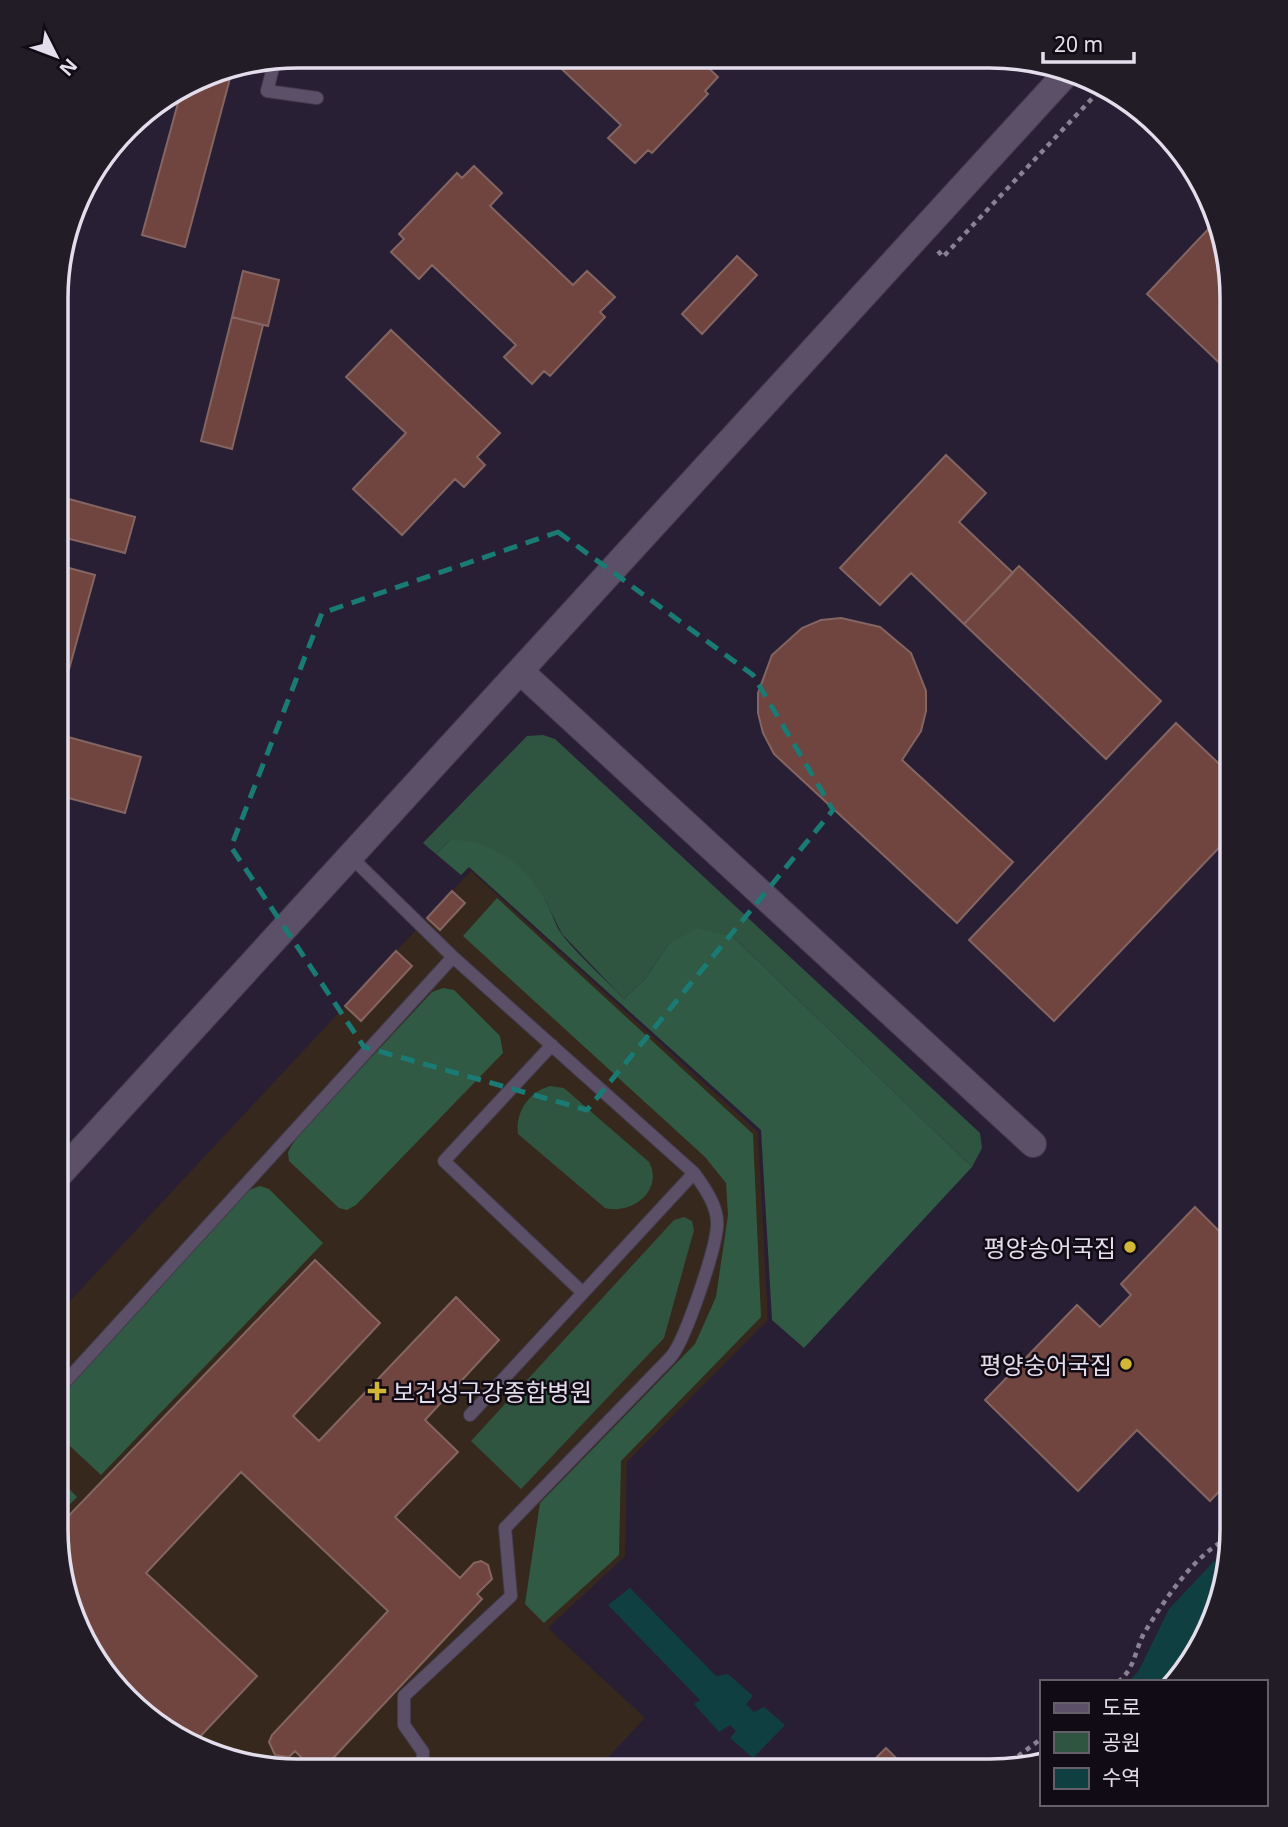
<svg xmlns="http://www.w3.org/2000/svg" width="1288" height="1827" font-family="'Noto Sans','Noto Sans KR',sans-serif">
<style>
.medical{fill:#36281c}
.green{fill:#2f5541}
.forest{fill:#305a43}
.water{fill:#103f42}
.building{fill:#70443f;stroke:#846561;stroke-width:2}
.lines{fill:none;stroke-linecap:round;stroke-linejoin:round}
.lane-casing{stroke:#443b4d;stroke-width:14}
.street-casing{stroke:#443b4d;stroke-width:28}
.path{stroke:#8a8293;stroke-width:4.5;stroke-dasharray:5 5;stroke-linecap:butt}
.lane{stroke:#5b5067;stroke-width:12}
.street{stroke:#5b5067;stroke-width:26}
.marked{fill:none;stroke:#1a7b74;stroke-width:5;stroke-dasharray:14 9;stroke-linejoin:round}
.poi-dot{fill:#d0b736;stroke:#100b14;stroke-width:2.5}
.labels{text-anchor:middle;dominant-baseline:central;stroke-width:5;stroke-linejoin:round;paint-order:stroke}
.poi-label{font-size:24px;fill:#e4deec;stroke:#100b14;text-anchor:end}
.rim{fill:none;stroke:#e4deec;stroke-width:3.5}
</style>
<rect width="100%" height="100%" fill="#291f34"/>
<path class="medical" d="M 471,871 L 758,1132 L 768,1320 L 627,1462 L 625,1556 L 548,1628 L 645,1718 L 596,1770 L 267,1769 L 163,1730 L 81,1635 L 56,1529 L 56,1316 Z"/>
<path class="green" d="M 543,735 L 555,739 L 980,1133 L 982,1148 L 972,1167 L 733,937 L 669,944 L 645,979 L 624,999 L 562,934 L 545,900 L 450,840 L 436,854 L 423,843 L 527,736 Z
M 550,1086 L 564,1088 L 649,1162 C 664,1190 632,1215 605,1208 L 518,1134 C 515,1112 529,1092 550,1086 Z
M 684,1217 L 692,1221 L 694,1230 L 664,1338 L 521,1489 L 471,1441 L 674,1220 Z"/>
<path class="forest" d="M 450,840 C 493,839 526,866 546,902 C 552,912 555,926 563,936 C 581,958 604,978 624,999 L 645,979 L 669,944 L 697,928 L 733,937 L 972,1167 L 804,1348 L 772,1320 L 761,1130 L 469,867 L 461,875 L 436,854 Z
M 497,898 L 753,1134 L 761,1317 L 621,1461 L 619,1555 L 544,1623 L 525,1604 L 540,1503 L 695,1344 L 716,1297 L 728,1215 L 726,1183 L 705,1157 L 463,936 Z
M 443,988 L 454,990 L 500,1036 L 503,1053 L 356,1205 L 347,1210 L 339,1208 L 289,1161 L 288,1152 L 296,1138 L 432,992 Z
M 260,1186 L 269,1189 L 323,1243 L 101,1475 L 56,1433 L 56,1400 L 249,1190 Z
M 56,1475 L 77,1497 L 56,1518 Z"/>
<path class="water" d="M 1231,1543 L 1191,1664 L 1170,1682 L 1129,1682 L 1139,1670 L 1169,1609 Z
M 630,1588 L 716,1676 L 728,1674 L 753,1696 L 746,1704 L 754,1712 L 764,1707 L 785,1725 L 753,1758 L 730,1738 L 736,1731 L 730,1725 L 719,1732 L 694,1704 L 700,1700 L 608,1605 Z"/>
<path class="building" d="M 549,57 L 668,57 L 678,66 L 686,57 L 697,57 L 718,77 L 705,91 L 708,94 L 652,153 L 648,150 L 635,163 L 608,138 L 621,125 Z
M 233,67 L 185,247 L 142,235 L 181,92 L 220,69 Z
M 474,166 L 502,193 L 490,206 L 573,285 L 587,271 L 615,297 L 600,312 L 605,317 L 550,376 L 544,371 L 532,384 L 504,357 L 516,345 L 432,265 L 419,279 L 391,252 L 404,239 L 399,234 L 457,173 L 462,178 Z
M 1214,223 L 1232,298 L 1232,375 L 1147,294 Z
M 737,256 L 757,275 L 702,334 L 682,314 Z
M 243,271 L 279,280 L 268,326 L 232,317 Z
M 232,317 L 263,325 L 232,449 L 201,441 Z
M 391,330 L 500,433 L 477,457 L 485,465 L 464,487 L 455,479 L 402,535 L 353,489 L 406,433 L 346,377 Z
M 946,455 L 986,493 L 959,522 L 1013,573 L 964,624 L 911,573 L 880,605 L 840,568 Z
M 58,496 L 135,517 L 125,553 L 58,536 Z
M 58,565 L 95,575 L 57,713 Z
M 1019,566 L 1161,701 L 1106,759 L 964,624 Z
M 841,618 L 880,627 L 911,653 L 926,691 L 926,711 L 921,731 L 902,760 L 1013,862 L 957,923 L 774,754 L 763,733 L 758,713 L 758,693 L 772,655 L 802,628 L 821,620 Z
M 1176,723 L 1232,776 L 1232,834 L 1054,1021 L 969,940 Z
M 57,734 L 141,757 L 125,813 L 57,795 Z
M 452,891 L 465,903 L 440,930 L 427,918 Z
M 396,951 L 412,966 L 361,1021 L 345,1006 Z
M 1195,1207 L 1221,1233 L 1232,1222 L 1231,1479 L 1210,1501 L 1137,1430 L 1078,1491 L 985,1400 L 1077,1305 L 1100,1327 L 1131,1295 L 1121,1284 Z
M 315,1260 L 380,1323 L 293,1416 L 319,1441 L 456,1297 L 499,1340 L 425,1420 L 458,1452 L 395,1517 L 460,1578 L 474,1563 L 481,1561 L 488,1565 L 492,1579 L 477,1594 L 482,1599 L 323,1769 L 313,1769 L 295,1751 L 289,1757 L 275,1755 L 269,1742 L 272,1735 L 388,1611 L 241,1472 L 146,1573 L 257,1676 L 195,1742 L 173,1733 L 136,1699 L 81,1635 L 56,1529 Z
M 886,1748 L 909,1771 L 863,1771 Z"/>
<g class="lines">
<defs>
<path id="lane" d="M 275,60 L 267,91 L 317,98
M 453,957 L 694,1173 L 470,1415
M 552,1045 L 444,1161 L 582,1292
M 56,1392 L 453,957 L 350,856
M 422,1769 L 423,1752 L 404,1725 L 404,1696 L 511,1596 L 505,1528 L 670,1358 C 685,1342 715,1251 717,1227 C 719,1208 705,1188 694,1173"/>
<path id="street" d="M 520,671 L 1033,1144
M 57,1177 L 1064,76"/>
</defs>
<use href="#lane" class="lane-casing"/>
<use href="#street" class="street-casing"/>
<path class="path" d="M 938,251 L 943,257 L 1100,90
M 1118,1682 C 1136,1668 1135,1647 1146,1630 C 1166,1598 1196,1552 1231,1537
M 1002,1768 L 1041,1739"/>
<use href="#lane" class="lane"/>
<use href="#street" class="street"/>
</g>
<path class="marked" d="M 558,532 L 753,675 L 833,810 L 587,1110 L 364,1047 L 231,847 L 322,613 Z"/>
<g class="poi-dot">
<circle cx="1130" cy="1247" r="7"/>
<circle cx="1126" cy="1364" r="7"/>
<path d="M373.5 1380.5h7v7h7v7h-7v7h-7v-7h-7v-7h7z"/>
</g>
<g class="labels">
<g class="poi-label">
<text x="1116" y="1247">평양송어국집</text>
<text x="1112" y="1364">평양숭어국집</text>
<text x="393" y="1391" text-anchor="start">보건성구강종합병원</text>
</g>
</g>
<path d="M0 0H1288V1827H0ZM298 68H990A230 230 0 0 1 1220 298V1529A230 230 0 0 1 990 1759H298A230 230 0 0 1 68 1529V298A230 230 0 0 1 298 68Z" fill="#211c25" fill-rule="evenodd"/>
<path class="rim" d="M298 68H990A230 230 0 0 1 1220 298V1529A230 230 0 0 1 990 1759H298A230 230 0 0 1 68 1529V298A230 230 0 0 1 298 68Z"/>
<rect x="1040" y="1680" width="228" height="126" fill="#100b14" stroke="#655f6a" stroke-width="2"/>
<rect x="1054" y="1703" width="35" height="10" fill="#5b5067" stroke="#655f6a" stroke-width="2"/>
<text x="1102" y="1715" font-size="21" fill="#e4deec">도로</text>
<rect x="1054" y="1732" width="35" height="21" fill="#2f5541" stroke="#655f6a" stroke-width="2"/>
<text x="1102" y="1750" font-size="21" fill="#e4deec">공원</text>
<rect x="1054" y="1768" width="35" height="21" fill="#103f42" stroke="#655f6a" stroke-width="2"/>
<text x="1102" y="1785" font-size="21" fill="#e4deec">수역</text>
<g transform="translate(56 56) rotate(132)" stroke="#100b14" stroke-width="5" paint-order="stroke">
<path d="M0-5L12 26L0 18L-12 26Z" fill="#e4deec"/>
<text y="-10" font-size="19" font-weight="bold" text-anchor="middle" fill="#e4deec">N</text>
</g>
<path d="M1043 52v10h91v-10" fill="none" stroke="#e4deec" stroke-width="3.5"/>
<text x="1054" y="52" font-size="21" fill="#e4deec" stroke="#100b14" stroke-width="5" paint-order="stroke">20 m</text>
</svg>
